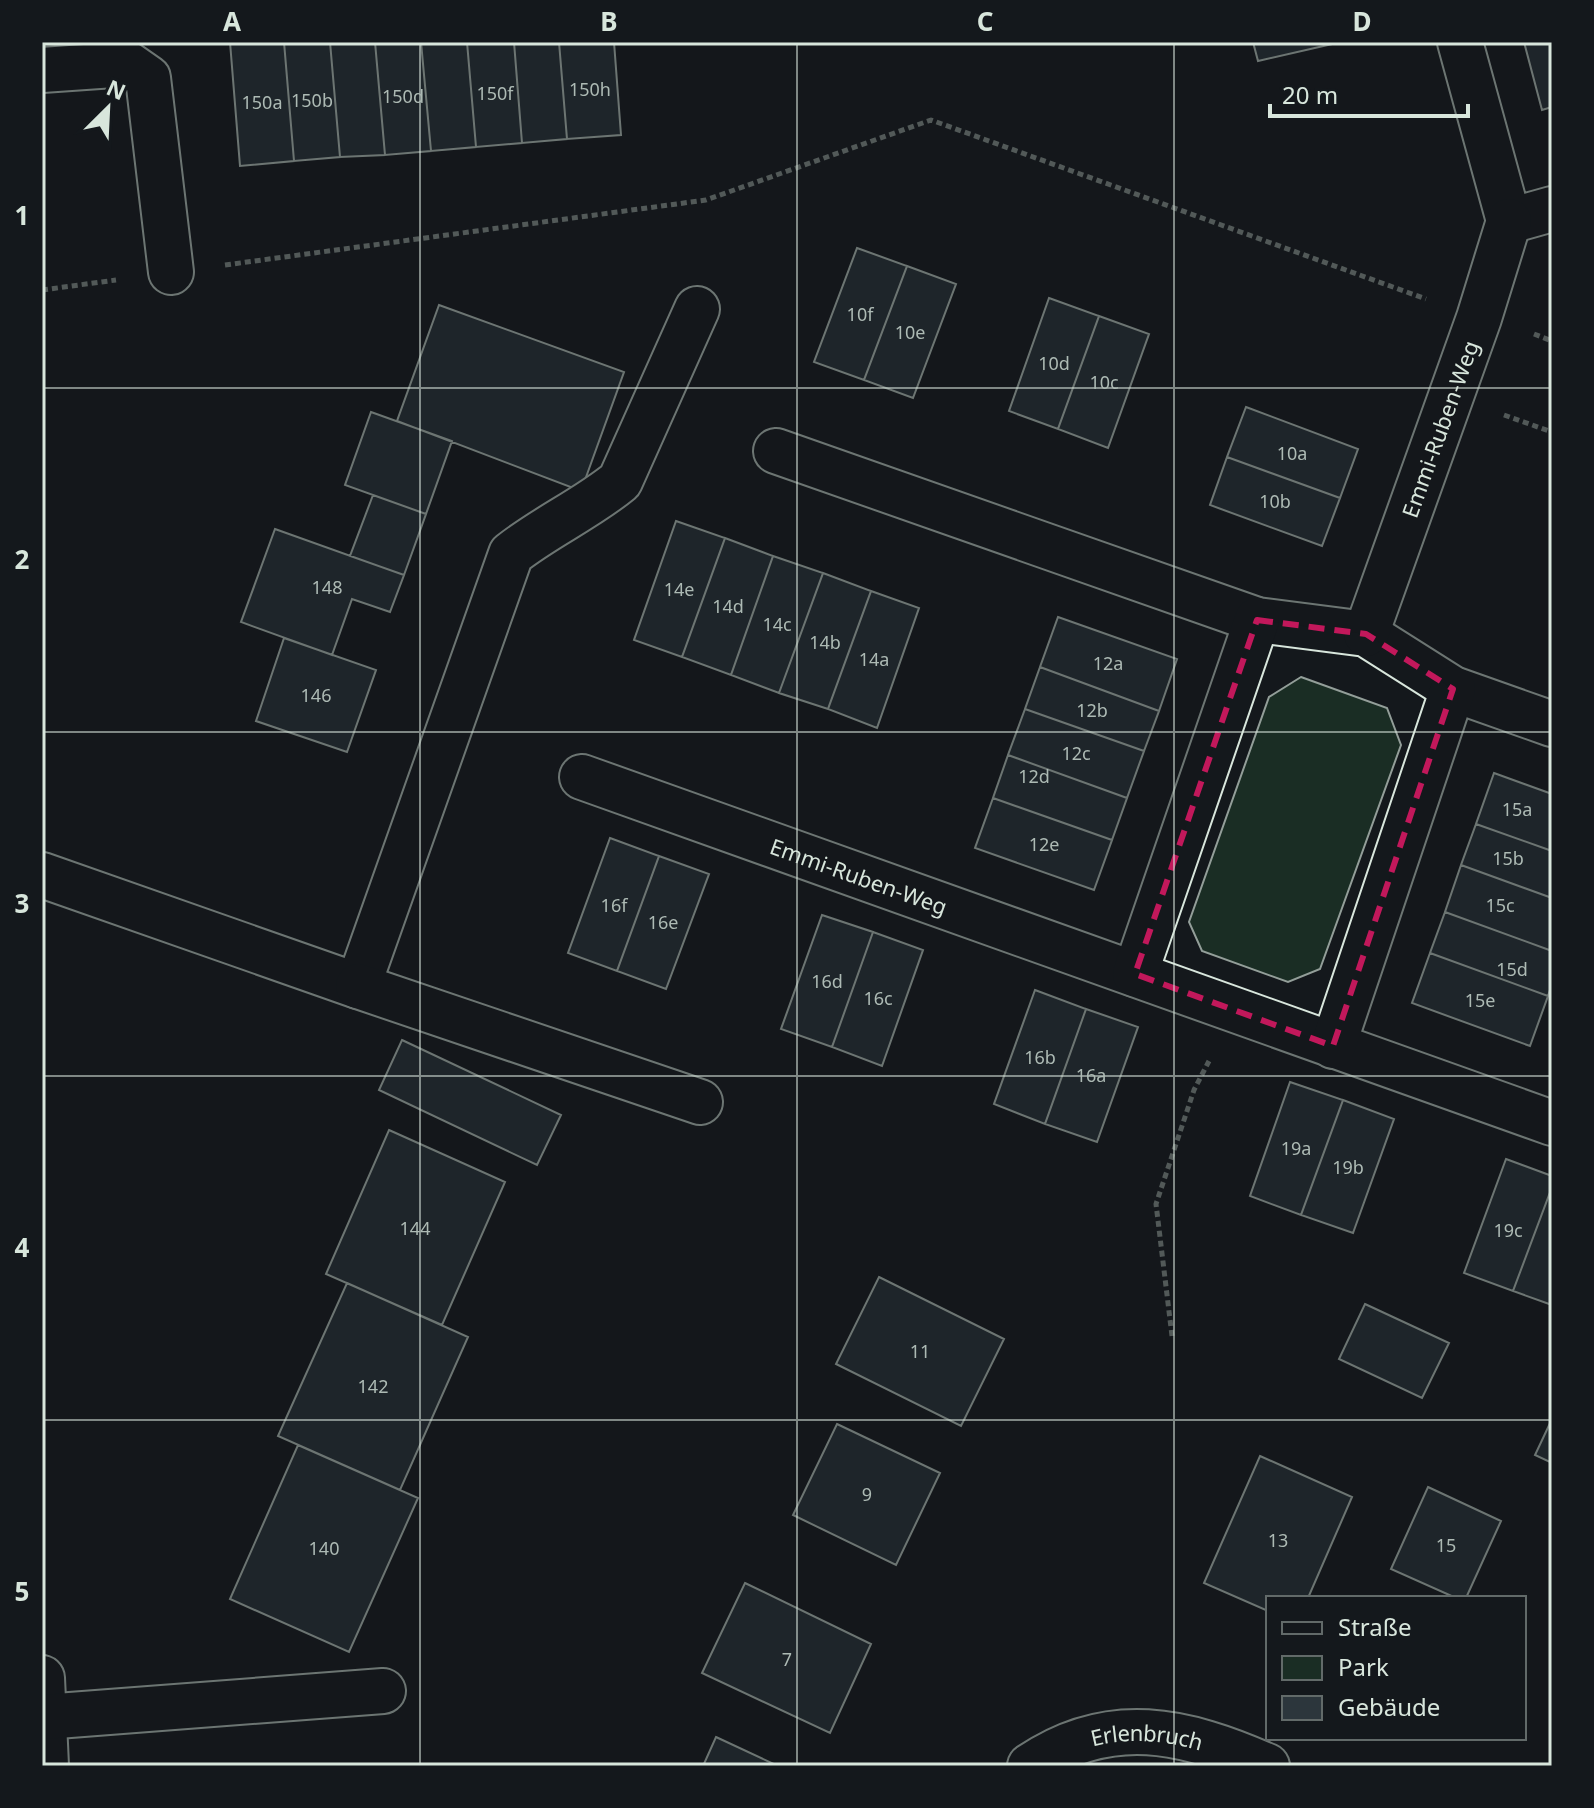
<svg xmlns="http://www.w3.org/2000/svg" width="1594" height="1808" font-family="'Noto Sans',sans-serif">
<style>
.green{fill:#1a2d24;stroke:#939e99;stroke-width:2}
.building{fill:#2c363c;stroke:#d8e6dc;stroke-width:2}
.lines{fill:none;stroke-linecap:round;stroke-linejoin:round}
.minor-casing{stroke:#d8e6dc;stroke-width:48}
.path{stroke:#9da8a2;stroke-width:5;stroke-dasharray:6 4;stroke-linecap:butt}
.minor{stroke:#14181c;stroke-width:44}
.marked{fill:none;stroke:#c2185b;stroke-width:6;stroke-dasharray:16 10;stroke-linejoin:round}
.grid{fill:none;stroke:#d8e6dc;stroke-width:2;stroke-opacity:0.55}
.labels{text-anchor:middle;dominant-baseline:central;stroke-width:6;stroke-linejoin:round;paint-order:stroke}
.number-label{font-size:18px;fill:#adbab4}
.street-label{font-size:22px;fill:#d8e6dc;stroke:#14181c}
.neatline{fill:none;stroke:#d8e6dc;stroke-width:3}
.grid-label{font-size:26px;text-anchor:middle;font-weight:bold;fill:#d8e6dc}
</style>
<rect width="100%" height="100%" fill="#14181c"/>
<path class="green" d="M 1301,677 L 1387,708 L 1401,745 L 1320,969 L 1288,982 L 1202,951 L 1189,922 L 1269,697 Z"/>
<path class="building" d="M 230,42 L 284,42 L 294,161 L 240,166 Z
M 284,42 L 330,42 L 340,157 L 294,161 Z
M 330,42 L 375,42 L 385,155 L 340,157 Z
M 375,42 L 421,42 L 431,151 L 385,155 Z
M 421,42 L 467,42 L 476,147 L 431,151 Z
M 467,42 L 514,42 L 522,143 L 476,147 Z
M 514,42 L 559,42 L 567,139 L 522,143 Z
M 559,42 L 614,42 L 621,135 L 567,139 Z
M 1253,42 L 1341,42 L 1258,61 Z
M 1524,42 L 1552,42 L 1552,107 L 1542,110 Z
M 857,248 L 907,266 L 864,380 L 814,362 Z
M 907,266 L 956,284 L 913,398 L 864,380 Z
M 1049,298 L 1099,316 L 1058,429 L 1009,411 Z
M 439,305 L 624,372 L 581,491 L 397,421 Z
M 1099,316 L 1149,334 L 1108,448 L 1058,429 Z
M 1246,407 L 1358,449 L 1340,498 L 1227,457 Z
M 371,412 L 452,441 L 426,514 L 345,485 Z
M 1227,457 L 1340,498 L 1322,546 L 1210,505 Z
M 373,495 L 426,514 L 404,575 L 350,556 Z
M 676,521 L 725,538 L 682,657 L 634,640 Z
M 275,529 L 404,575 L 390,612 L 352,599 L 332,655 L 241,622 Z
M 725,538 L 773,556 L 731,675 L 682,657 Z
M 773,556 L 823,573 L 779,693 L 731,675 Z
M 823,573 L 871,591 L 828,709 L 779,693 Z
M 871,591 L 919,608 L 877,728 L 828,709 Z
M 1058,617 L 1177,659 L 1159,711 L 1040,667 Z
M 284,638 L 376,670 L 347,752 L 256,721 Z
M 1040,667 L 1159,711 L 1144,751 L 1025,709 Z
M 1025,709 L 1144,751 L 1127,798 L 1008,755 Z
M 1008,755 L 1127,798 L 1112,840 L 993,798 Z
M 1494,773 L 1552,794 L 1552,851 L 1476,824 Z
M 993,798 L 1112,840 L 1094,890 L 975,848 Z
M 1476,824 L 1552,851 L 1552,898 L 1461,865 Z
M 610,838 L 659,856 L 617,971 L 568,953 Z
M 659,856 L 709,874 L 666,989 L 617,971 Z
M 1461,865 L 1552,898 L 1552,951 L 1445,912 Z
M 1445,912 L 1552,951 L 1552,984 L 1548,996 L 1430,953 Z
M 822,915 L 873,932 L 832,1047 L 781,1029 Z
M 873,932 L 923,950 L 882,1066 L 832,1047 Z
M 1430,953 L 1548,996 L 1530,1046 L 1412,1003 Z
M 1035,990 L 1086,1009 L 1045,1124 L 994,1104 Z
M 1086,1009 L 1138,1027 L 1097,1142 L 1045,1124 Z
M 402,1040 L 561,1115 L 537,1165 L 379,1090 Z
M 1290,1082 L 1343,1100 L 1301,1215 L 1250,1196 Z
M 1343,1100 L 1394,1119 L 1353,1233 L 1301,1215 Z
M 389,1130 L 505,1182 L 442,1325 L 326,1274 Z
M 1506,1159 L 1552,1176 L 1552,1187 L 1513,1291 L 1464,1273 Z
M 1552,1187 L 1552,1305 L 1513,1291 Z
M 879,1277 L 1004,1339 L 961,1426 L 836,1364 Z
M 347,1283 L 468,1337 L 400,1490 L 278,1436 Z
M 1365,1304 L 1449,1343 L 1422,1398 L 1339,1359 Z
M 1552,1419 L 1552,1463 L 1535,1455 Z
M 837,1424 L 940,1473 L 896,1565 L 793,1515 Z
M 298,1445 L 418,1498 L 349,1652 L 230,1599 Z
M 1260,1456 L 1352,1497 L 1308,1598 L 1268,1598 L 1268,1611 L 1204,1583 Z
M 1428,1487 L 1501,1521 L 1466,1598 L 1456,1598 L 1391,1569 Z
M 745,1583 L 871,1644 L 830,1733 L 702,1673 Z
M 716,1737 L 778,1766 L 703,1766 Z"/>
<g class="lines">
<defs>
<g id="minor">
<path d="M 1460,42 L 1509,221 L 1552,209"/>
<path d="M 42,70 L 128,64 L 148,78 L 171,272"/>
<path d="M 776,451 L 1257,620 L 1366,634 L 1453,689 L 1552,724"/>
<path id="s1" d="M 1366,634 L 1479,318 L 1509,221"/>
<path id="s2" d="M 582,777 L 1552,1123"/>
<path d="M 42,875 L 358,986 L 511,554 C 545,527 586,509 620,481 L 697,309"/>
<path d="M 1135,974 L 1257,620"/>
<path d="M 358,986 L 700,1102"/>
<path d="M 1333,1046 L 1453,689"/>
<path d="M 42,1678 L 46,1766"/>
<path d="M 44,1717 L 383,1691"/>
<path id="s3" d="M 1030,1766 C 1110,1712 1185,1730 1267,1766"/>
</g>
</defs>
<use href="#minor" class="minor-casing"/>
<path class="path" d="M 225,265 L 706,200 L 931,120 L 1426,299
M 42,290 L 116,280
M 1534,334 L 1552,341
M 1504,415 L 1552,432
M 1172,1336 L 1156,1204 L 1194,1090 L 1209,1061"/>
<use href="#minor" class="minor"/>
</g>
<path d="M0 0H1594V1808H0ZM 1257,620 L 1366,634 L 1453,689 L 1333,1046 L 1135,974 Z" fill="#14181c" fill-opacity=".55" fill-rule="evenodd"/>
<path class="marked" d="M 1257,620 L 1366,634 L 1453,689 L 1333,1046 L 1135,974 Z"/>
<path class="grid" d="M 420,42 L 420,1766M 797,42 L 797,1766M 1174,42 L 1174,1766M 42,388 L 1552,388M 42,732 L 1552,732M 42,1076 L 1552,1076M 42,1420 L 1552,1420"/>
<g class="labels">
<g class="number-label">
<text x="590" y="89">150h</text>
<text x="495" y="93">150f</text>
<text x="403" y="96">150d</text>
<text x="312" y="100">150b</text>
<text x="262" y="102">150a</text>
<text x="860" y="314">10f</text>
<text x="910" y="332">10e</text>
<text x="1054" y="363">10d</text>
<text x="1104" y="382">10c</text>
<text x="1292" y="453">10a</text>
<text x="1275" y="501">10b</text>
<text x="327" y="587">148</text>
<text x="679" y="589">14e</text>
<text x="728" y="606">14d</text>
<text x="777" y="624">14c</text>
<text x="825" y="642">14b</text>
<text x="874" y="659">14a</text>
<text x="1108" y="663">12a</text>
<text x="316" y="695">146</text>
<text x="1092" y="710">12b</text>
<text x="1076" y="753">12c</text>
<text x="1034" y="776">12d</text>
<text x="1517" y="809">15a</text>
<text x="1044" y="844">12e</text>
<text x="1508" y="858">15b</text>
<text x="614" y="905">16f</text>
<text x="1500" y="905">15c</text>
<text x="663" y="922">16e</text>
<text x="1512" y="969">15d</text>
<text x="827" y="981">16d</text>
<text x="878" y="998">16c</text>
<text x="1480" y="1000">15e</text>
<text x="1040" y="1057">16b</text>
<text x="1091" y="1075">16a</text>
<text x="1296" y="1148">19a</text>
<text x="1348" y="1167">19b</text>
<text x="415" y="1228">144</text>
<text x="1508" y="1230">19c</text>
<text x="920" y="1351">11</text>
<text x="373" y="1386">142</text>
<text x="867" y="1494">9</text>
<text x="1278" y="1540">13</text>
<text x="1446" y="1545">15</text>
<text x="324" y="1548">140</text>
<text x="787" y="1659">7</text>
</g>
<g class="street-label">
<text stroke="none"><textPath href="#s1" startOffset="218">Emmi-Ruben-Weg</textPath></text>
<text stroke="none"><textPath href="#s2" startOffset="294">Emmi-Ruben-Weg</textPath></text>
<text stroke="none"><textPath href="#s3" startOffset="124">Erlenbruch</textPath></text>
</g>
</g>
<rect width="1594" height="1808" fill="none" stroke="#14181c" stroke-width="88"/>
<rect x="1266" y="1596" width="260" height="144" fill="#14181c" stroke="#626a69" stroke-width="2"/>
<rect x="1282" y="1622" width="40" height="12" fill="#14181c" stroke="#626a69" stroke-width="2"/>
<text x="1338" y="1636" font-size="24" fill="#d8e6dc">Straße</text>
<rect x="1282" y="1656" width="40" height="24" fill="#1a2d24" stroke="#626a69" stroke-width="2"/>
<text x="1338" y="1676" font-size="24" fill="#d8e6dc">Park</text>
<rect x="1282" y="1696" width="40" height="24" fill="#2c363c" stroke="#626a69" stroke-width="2"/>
<text x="1338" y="1716" font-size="24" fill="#d8e6dc">Gebäude</text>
<g transform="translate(108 108) rotate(24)" stroke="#14181c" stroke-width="6" paint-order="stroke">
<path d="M0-6L14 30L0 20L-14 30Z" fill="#d8e6dc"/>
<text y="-12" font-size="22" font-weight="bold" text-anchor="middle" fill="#d8e6dc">N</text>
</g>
<path d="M1270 104v12h198v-12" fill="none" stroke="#d8e6dc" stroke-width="4"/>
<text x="1282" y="104" font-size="24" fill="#d8e6dc" stroke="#14181c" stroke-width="6" paint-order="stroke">20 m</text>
<rect x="44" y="44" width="1506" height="1720" class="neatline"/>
<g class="grid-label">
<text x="232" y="31">A</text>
<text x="609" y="31">B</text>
<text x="985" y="31">C</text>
<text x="1362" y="31">D</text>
<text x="22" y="225">1</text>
<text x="22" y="569">2</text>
<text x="22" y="913">3</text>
<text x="22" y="1257">4</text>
<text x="22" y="1601">5</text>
</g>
</svg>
